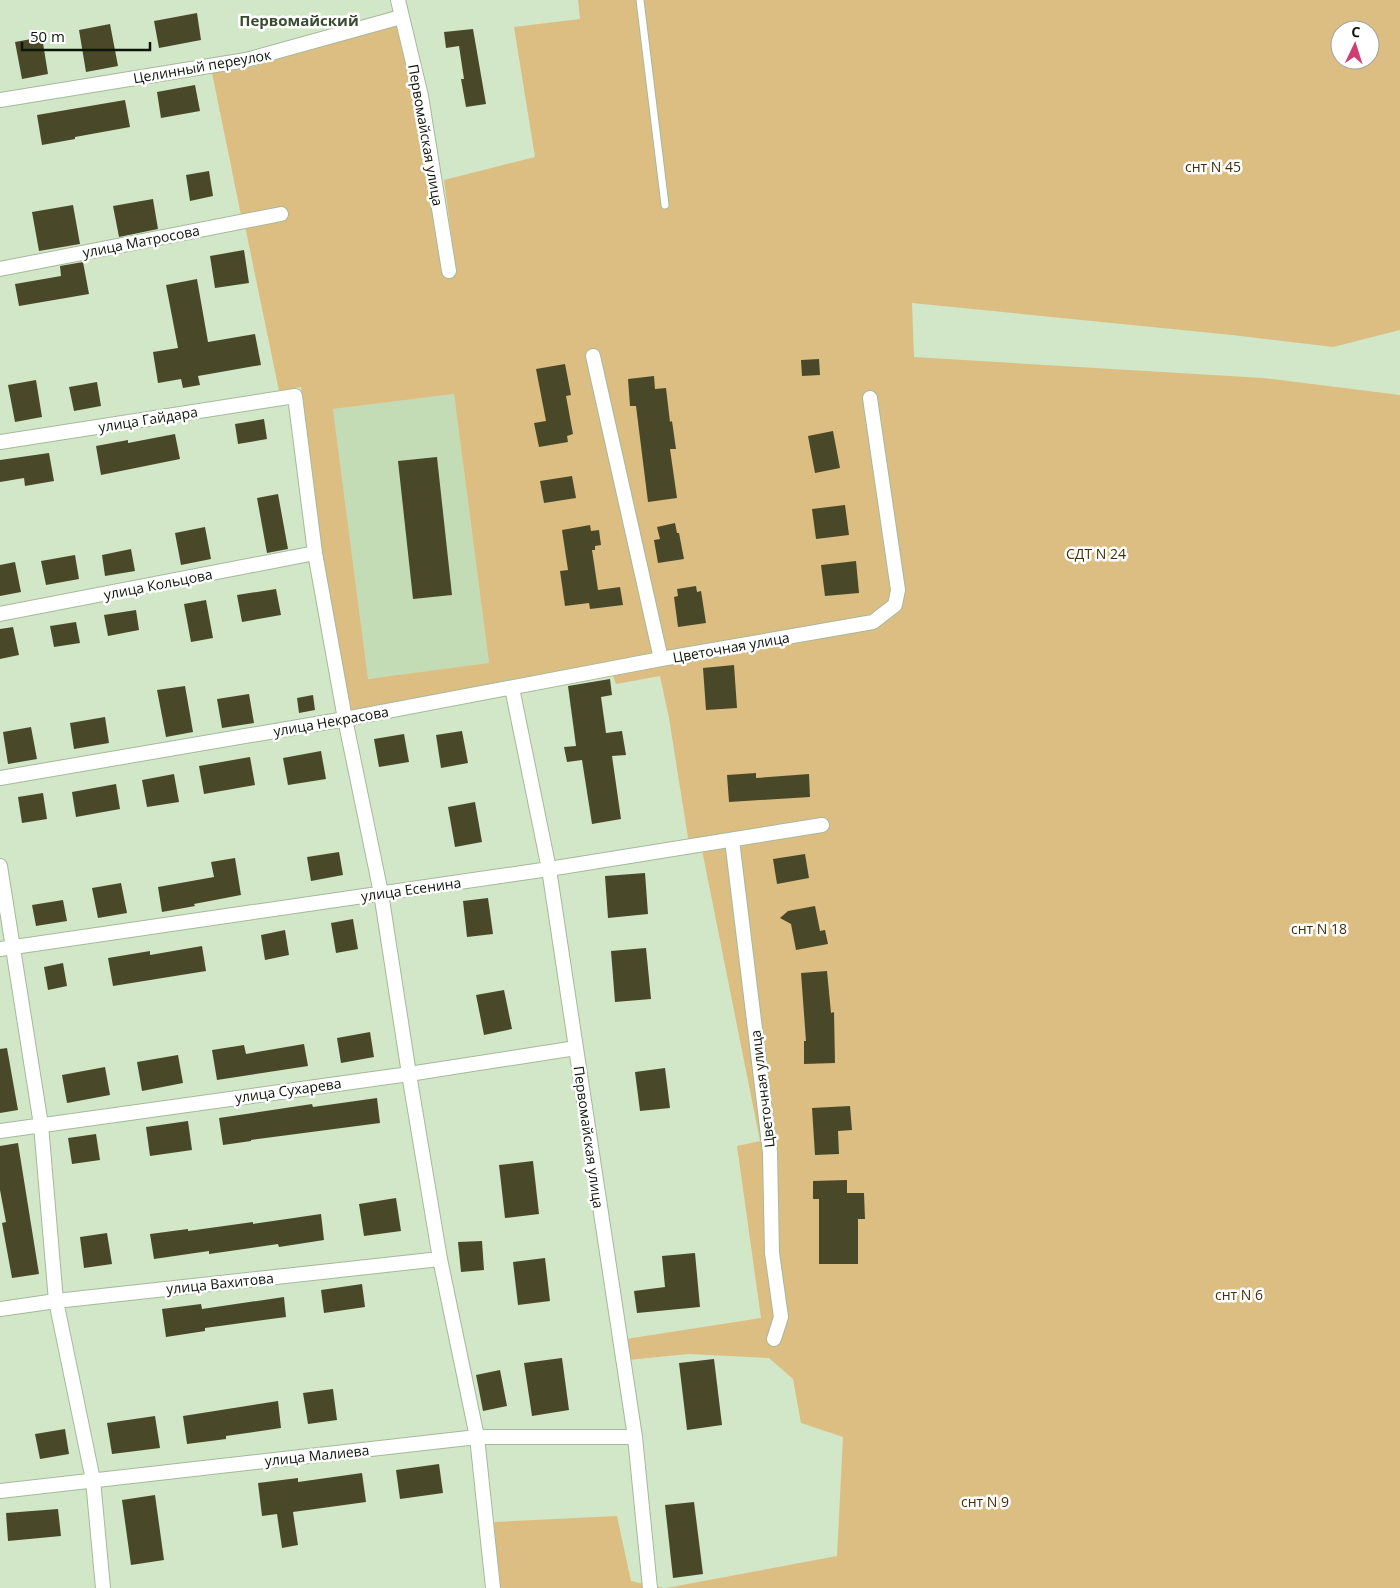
<svg xmlns="http://www.w3.org/2000/svg" width="1400" height="1588" font-family="'Open Sans',sans-serif">
<style>
.built{fill:#c3dcb6}
.green{fill:#ddbe82;fill-rule:evenodd}
.building{fill:#49492a}
.lines{fill:none;stroke-linecap:round;stroke-linejoin:round}
.lane-casing{stroke:#a5b99b;stroke-width:9}
.street-casing{stroke:#a5b99b;stroke-width:16}
.lane{stroke:#fff;stroke-width:7}
.street{stroke:#fff;stroke-width:14}
.labels{text-anchor:middle;dominant-baseline:central;stroke-width:5;stroke-linejoin:round;paint-order:stroke}
.street-label{font-size:14px;fill:#0e150a;stroke:#fff}
.park-label{font-size:14px;fill:#412f09;stroke:#fff}
.neighbourhood-label{font-size:15px;font-weight:bold;fill:#394b30;stroke:#fff}
</style>
<rect width="100%" height="100%" fill="#d2e7c7"/>
<path class="built" d="M 454,394 L 489,664 L 368,679 L 333,409 Z"/>
<path class="green" d="M 578,0 L 1400,0 L 1400,330 L 1333,347 L 1232,335 L 912,303 L 914,357 L 1263,378 L 1400,395 L 1400,1588 L 666,1588 L 837,1556 L 843,1437 L 801,1423 L 793,1379 L 769,1358 L 688,1354 L 628,1360 L 626,1339 L 761,1318 L 737,1146 L 760,1141 L 702,850 L 688,838 L 669,718 L 660,676 L 616,684 L 612,673 L 350,719 L 322,553 L 301,387 L 279,391 L 245,226 L 241,215 L 212,73 L 248,68 L 398,23 L 416,96 L 445,276 L 456,272 L 444,180 L 535,157 L 514,27 L 580,19 ZM 1340,30 L 1370,30 L 1370,60 L 1340,60 ZM 454,394 L 489,663 L 368,679 L 333,409 Z
M 617,1516 L 631,1581 L 664,1588 L 499,1588 L 494,1522 Z"/>
<path class="building" d="M 197,13 L 201,40 L 159,48 L 154,21 Z
M 110,24 L 118,66 L 86,72 L 79,30 Z
M 473,29 L 486,104 L 466,107 L 461,79 L 464,79 L 459,46 L 446,48 L 444,32 Z
M 42,37 L 48,74 L 22,79 L 15,42 Z
M 195,85 L 200,111 L 161,118 L 157,92 Z
M 125,100 L 130,127 L 75,137 L 75,139 L 42,145 L 37,115 Z
M 209,171 L 213,196 L 190,201 L 186,175 Z
M 153,199 L 158,229 L 119,237 L 113,206 Z
M 73,205 L 80,244 L 39,251 L 32,212 Z
M 244,250 L 249,283 L 215,288 L 210,256 Z
M 83,262 L 89,294 L 19,306 L 15,284 L 61,276 L 60,266 Z
M 197,279 L 208,342 L 255,334 L 261,365 L 198,376 L 200,385 L 183,388 L 181,379 L 158,383 L 153,352 L 178,348 L 166,285 Z
M 819,359 L 820,375 L 802,376 L 801,360 Z
M 565,364 L 571,395 L 566,396 L 573,434 L 567,436 L 568,442 L 539,447 L 534,423 L 546,421 L 536,369 Z
M 654,376 L 655,389 L 666,388 L 670,422 L 672,421 L 676,449 L 670,449 L 677,498 L 648,502 L 636,406 L 630,406 L 628,379 Z
M 36,380 L 42,417 L 15,422 L 8,385 Z
M 97,382 L 101,406 L 74,411 L 69,387 Z
M 264,419 L 267,439 L 238,444 L 235,424 Z
M 833,431 L 840,468 L 815,473 L 808,436 Z
M 175,434 L 180,459 L 101,475 L 96,446 L 128,440 L 128,443 Z
M 49,453 L 54,481 L 25,486 L 24,478 L 0,482 L 0,460 Z
M 437,457 L 452,595 L 413,599 L 398,461 Z
M 572,476 L 576,498 L 544,503 L 540,481 Z
M 278,494 L 288,549 L 267,553 L 257,498 Z
M 845,505 L 849,535 L 816,539 L 812,509 Z
M 675,523 L 677,533 L 679,533 L 684,559 L 658,563 L 654,540 L 660,539 L 657,527 Z
M 590,525 L 591,531 L 599,530 L 601,545 L 595,546 L 595,550 L 592,550 L 598,590 L 620,587 L 623,605 L 590,609 L 589,603 L 565,606 L 560,571 L 568,570 L 562,530 Z
M 205,527 L 211,559 L 181,565 L 175,533 Z
M 131,549 L 135,571 L 105,576 L 102,555 Z
M 75,555 L 79,579 L 46,585 L 41,561 Z
M 856,561 L 859,593 L 825,596 L 821,565 Z
M 15,562 L 21,592 L 0,596 L 0,565 Z
M 696,586 L 697,592 L 701,591 L 706,623 L 678,627 L 674,597 L 678,596 L 677,589 Z
M 276,589 L 281,615 L 242,622 L 237,595 Z
M 206,600 L 213,638 L 191,642 L 184,604 Z
M 136,610 L 139,630 L 108,636 L 104,615 Z
M 76,622 L 80,643 L 54,647 L 50,626 Z
M 13,627 L 19,655 L 0,659 L 0,629 Z
M 734,665 L 737,708 L 706,710 L 703,668 Z
M 610,679 L 612,695 L 601,697 L 606,733 L 622,731 L 626,755 L 612,756 L 621,819 L 592,824 L 582,760 L 567,762 L 564,747 L 576,746 L 568,686 Z
M 185,686 L 193,732 L 166,737 L 157,690 Z
M 249,694 L 254,723 L 222,728 L 217,699 Z
M 313,695 L 315,710 L 299,713 L 297,698 Z
M 105,717 L 109,743 L 74,749 L 70,723 Z
M 31,727 L 37,759 L 8,764 L 3,732 Z
M 462,731 L 468,763 L 441,768 L 436,735 Z
M 404,734 L 409,762 L 379,767 L 374,739 Z
M 321,751 L 326,779 L 288,785 L 283,758 Z
M 250,757 L 255,785 L 204,794 L 199,766 Z
M 756,773 L 756,778 L 809,774 L 810,797 L 729,802 L 727,775 Z
M 174,774 L 179,802 L 147,807 L 142,780 Z
M 116,784 L 120,809 L 76,817 L 72,792 Z
M 43,793 L 47,819 L 22,823 L 18,797 Z
M 475,802 L 482,842 L 455,847 L 448,807 Z
M 339,852 L 343,875 L 311,881 L 307,857 Z
M 805,854 L 809,878 L 777,884 L 773,859 Z
M 235,858 L 241,895 L 194,904 L 195,906 L 162,912 L 158,887 L 214,877 L 211,862 Z
M 645,873 L 648,914 L 608,918 L 605,876 Z
M 121,883 L 127,913 L 98,918 L 92,888 Z
M 488,898 L 493,934 L 467,937 L 463,901 Z
M 63,900 L 67,921 L 36,926 L 32,905 Z
M 815,906 L 820,931 L 825,930 L 828,944 L 796,950 L 791,924 L 780,918 L 788,911 Z
M 353,919 L 358,949 L 336,953 L 331,923 Z
M 285,930 L 289,955 L 265,960 L 261,935 Z
M 202,946 L 206,971 L 113,986 L 108,958 L 150,951 L 150,955 Z
M 646,948 L 651,999 L 615,1002 L 611,951 Z
M 63,963 L 67,986 L 48,990 L 44,967 Z
M 827,971 L 831,1013 L 834,1012 L 835,1063 L 804,1064 L 804,1041 L 806,1041 L 801,973 Z
M 504,990 L 512,1029 L 484,1035 L 476,995 Z
M 370,1032 L 374,1057 L 341,1063 L 337,1038 Z
M 304,1044 L 308,1066 L 217,1080 L 212,1050 L 244,1045 L 246,1054 Z
M 7,1048 L 18,1110 L 0,1113 L 0,1049 Z
M 178,1055 L 183,1083 L 142,1091 L 137,1062 Z
M 105,1067 L 110,1095 L 67,1103 L 62,1075 Z
M 665,1068 L 670,1108 L 640,1111 L 635,1072 Z
M 377,1098 L 380,1123 L 251,1140 L 251,1141 L 223,1145 L 219,1118 L 312,1104 L 313,1107 Z
M 850,1106 L 852,1130 L 838,1131 L 839,1154 L 815,1155 L 812,1108 Z
M 188,1121 L 192,1150 L 150,1156 L 146,1127 Z
M 96,1134 L 100,1160 L 72,1164 L 68,1138 Z
M 18,1143 L 39,1274 L 12,1278 L 2,1223 L 6,1222 L 0,1190 L 0,1146 Z
M 533,1161 L 539,1214 L 505,1218 L 499,1165 Z
M 847,1180 L 847,1193 L 864,1193 L 865,1219 L 858,1219 L 858,1264 L 819,1264 L 819,1199 L 813,1199 L 813,1181 Z
M 396,1198 L 401,1231 L 364,1236 L 359,1204 Z
M 321,1214 L 324,1240 L 279,1247 L 278,1244 L 209,1254 L 209,1251 L 154,1259 L 150,1234 L 188,1229 L 188,1231 L 253,1222 L 253,1224 Z
M 107,1233 L 112,1264 L 84,1268 L 80,1237 Z
M 482,1241 L 484,1270 L 461,1272 L 458,1242 Z
M 695,1253 L 700,1307 L 637,1313 L 634,1291 L 665,1287 L 662,1256 Z
M 545,1258 L 550,1301 L 518,1305 L 513,1262 Z
M 362,1284 L 365,1307 L 324,1313 L 321,1290 Z
M 284,1297 L 286,1317 L 205,1328 L 205,1331 L 166,1337 L 162,1309 L 201,1304 L 202,1309 Z
M 562,1358 L 569,1410 L 532,1416 L 524,1363 Z
M 714,1359 L 722,1425 L 687,1430 L 679,1363 Z
M 500,1370 L 507,1406 L 483,1411 L 476,1375 Z
M 333,1389 L 337,1420 L 308,1424 L 303,1393 Z
M 278,1401 L 281,1428 L 226,1436 L 226,1439 L 187,1444 L 183,1416 Z
M 155,1416 L 160,1448 L 112,1454 L 107,1423 Z
M 65,1429 L 69,1454 L 40,1459 L 35,1434 Z
M 439,1464 L 443,1493 L 400,1499 L 396,1470 Z
M 362,1473 L 366,1502 L 293,1512 L 298,1545 L 282,1548 L 277,1514 L 262,1516 L 258,1483 L 298,1478 L 298,1482 Z
M 155,1495 L 164,1560 L 131,1565 L 122,1500 Z
M 694,1502 L 703,1574 L 673,1578 L 665,1505 Z
M 58,1509 L 61,1536 L 8,1541 L 6,1513 Z"/>
<g class="lines">
<defs>
<path id="lane" d="M 640,0 L 665,205"/>
<path id="street" d="M 398,0 L 421,96 L 449,271
M 0,100 L 246,60 L 401,17
M 0,269 L 281,214
M 593,356 L 661,659 L 873,622 L 895,605 L 898,590 L 870,398
M 0,442 L 295,396 L 315,553 L 345,719 L 381,893 L 409,1074 L 440,1259 L 477,1437 L 493,1588
M 0,614 L 315,553
M 512,688 L 549,869 L 576,1048 L 635,1437 L 650,1588
M 0,778 L 345,719 L 661,659
M 732,840 L 770,1152 L 772,1253 L 781,1317 L 774,1339
M 0,866 L 41,1125 L 56,1301 L 93,1480 L 103,1588
M 0,949 L 549,869 L 822,825
M 0,1131 L 409,1074 L 576,1048
M 0,1309 L 56,1301 L 440,1259
M 0,1491 L 477,1437 L 635,1437"/>
</defs>
<use href="#lane" class="lane-casing"/>
<use href="#street" class="street-casing"/>
<use href="#lane" class="lane"/>
<use href="#street" class="street"/>
</g>
<g class="labels">
<g class="street-label">
<text transform="translate(202 66) rotate(-10)">Целинный переулок</text>
<text transform="translate(426 135) rotate(80)">Первомайская улица</text>
<text transform="translate(141 241) rotate(-11)">улица Матросова</text>
<text transform="translate(148 419) rotate(-9)">улица Гайдара</text>
<text transform="translate(158 584) rotate(-11)">улица Кольцова</text>
<text transform="translate(731 647) rotate(-10)">Цветочная улица</text>
<text transform="translate(331 721) rotate(-10)">улица Некрасова</text>
<text transform="translate(411 889) rotate(-8)">улица Есенина</text>
<text transform="translate(762 1089) rotate(-97)">Цветочная улица</text>
<text transform="translate(288 1090) rotate(-8)">улица Сухарева</text>
<text transform="translate(589 1137) rotate(82)">Первомайская улица</text>
<text transform="translate(220 1283) rotate(-6)">улица Вахитова</text>
<text transform="translate(317 1455) rotate(-6)">улица Малиева</text>
</g>
<g class="park-label">
<text x="1213" y="166">снт N 45</text>
<text x="1096" y="553">СДТ N 24</text>
<text x="1319" y="928">снт N 18</text>
<text x="1239" y="1294">снт N 6</text>
<text x="985" y="1501">снт N 9</text>
</g>
<g class="neighbourhood-label">
<text x="299" y="20">Первомайский</text>
</g>
</g>
<g transform="translate(1355 45) rotate(4)"><circle r="24" fill="#ffffff" stroke="#9fa19d"/>
<path d="M0-4L9 19L0 12L-9 19Z" fill="#cc3f6e"/>
<text y="-8" font-size="14" font-weight="bold" text-anchor="middle" fill="#0e150a">С</text>
</g>
<path d="M22 42v8h128v-8" fill="none" stroke="#0e150a" stroke-width="2.5"/>
<text x="30" y="42" font-size="15" fill="#0e150a" stroke="#ffffff" stroke-width="4" paint-order="stroke">50 m</text>
</svg>
